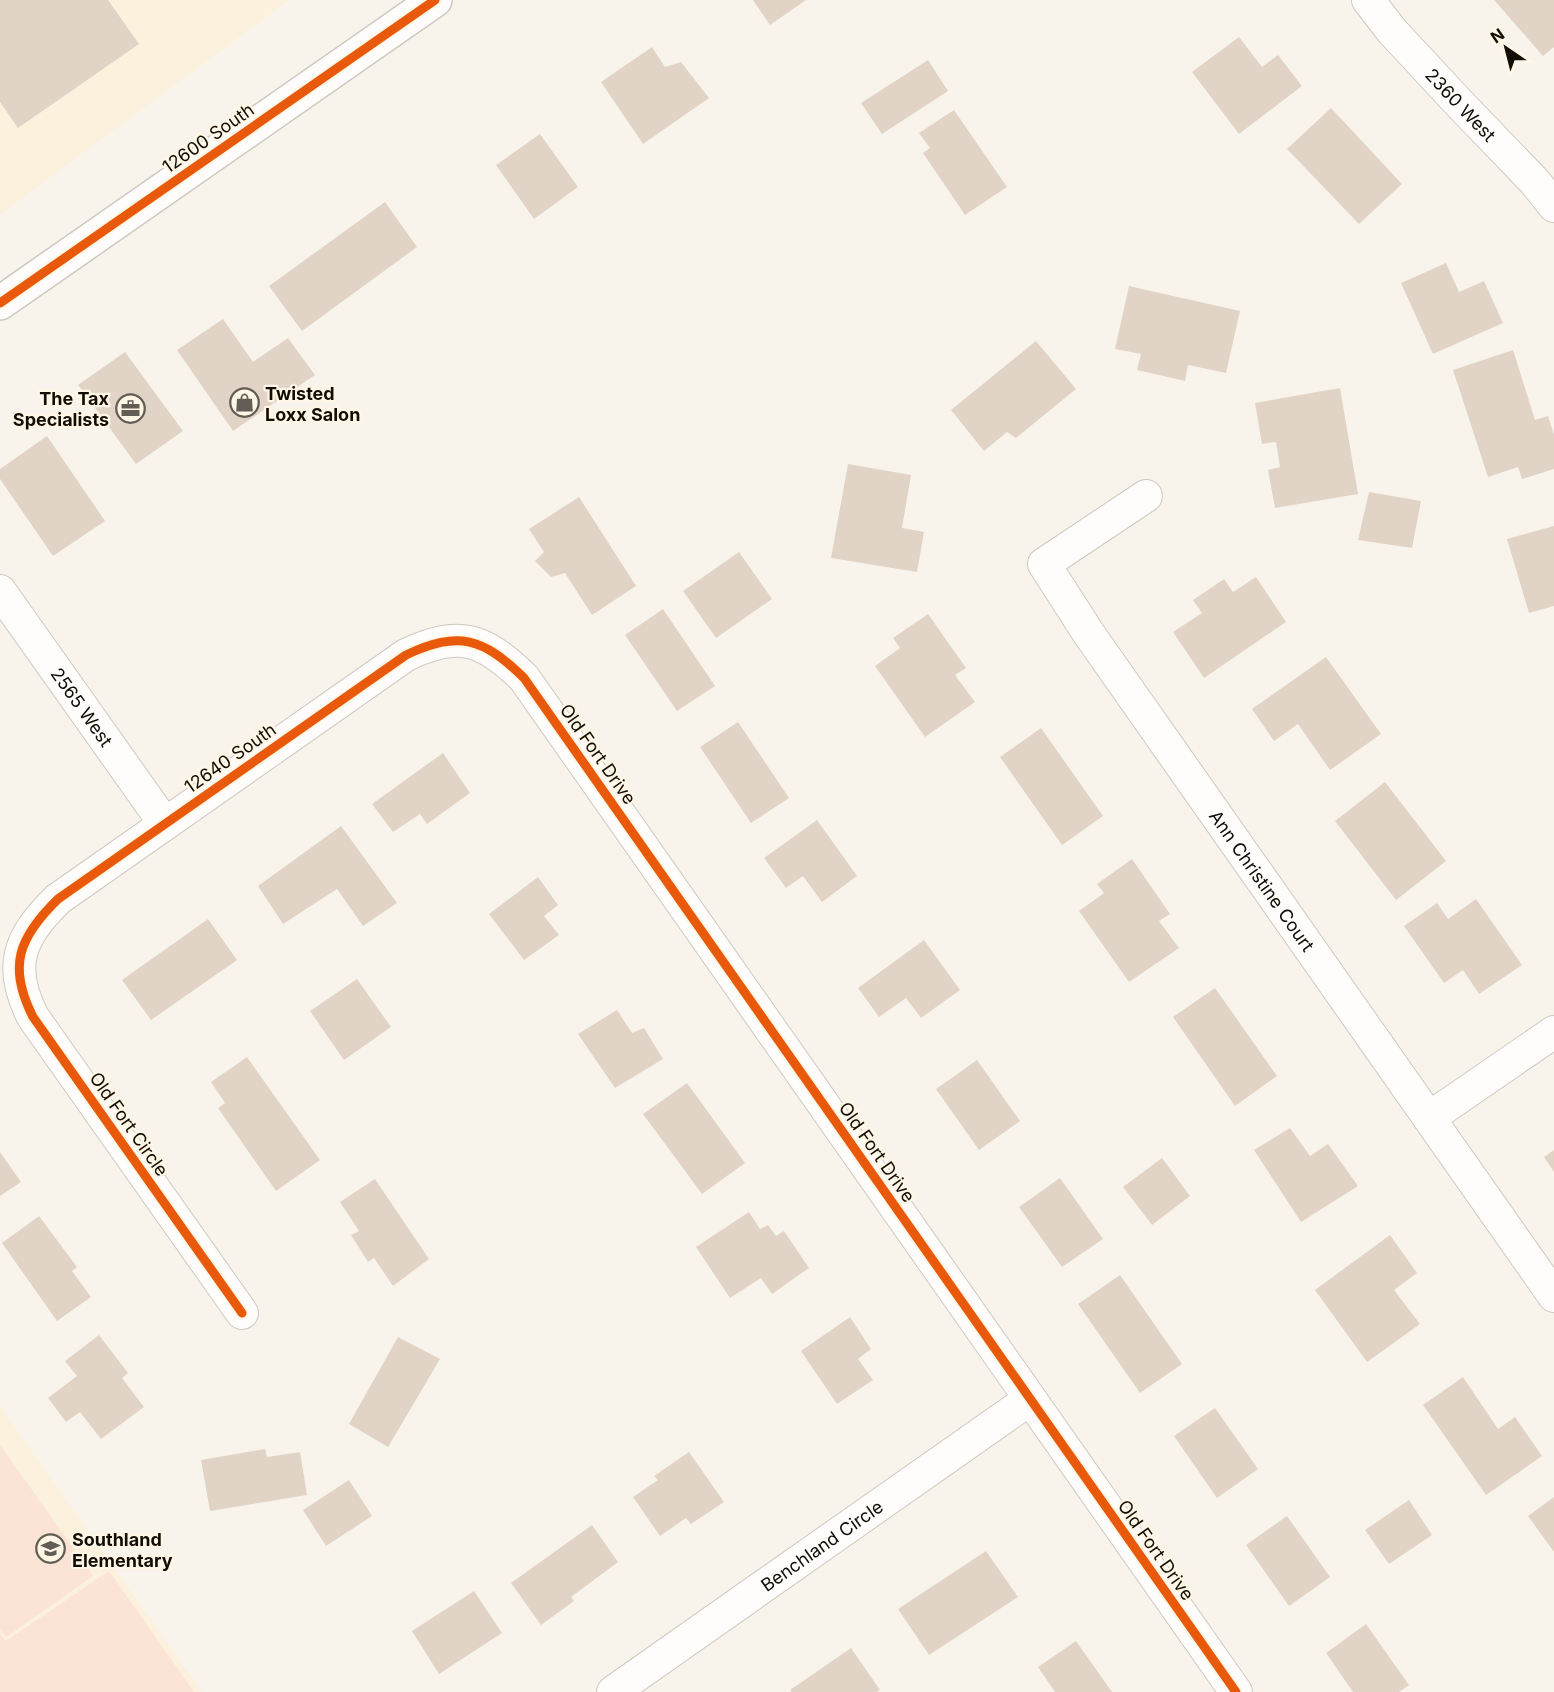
<svg xmlns="http://www.w3.org/2000/svg" width="1554" height="1692" font-family="Inter,sans-serif">
<style>
.built{fill:#fbf1dd}
.green{fill:#fbe3d6}
.building{fill:#e1d4c6}
.lines{fill:none;stroke-linecap:round;stroke-linejoin:round}
.minor-casing{stroke:#cec9c0;stroke-width:34}
.primary-casing{stroke:#cec9c0;stroke-width:36}
.minor{stroke:#fefdfc;stroke-width:32}
.primary{stroke:#fefdfc;stroke-width:33}
.cycleway-casing{stroke:#fff6e5;stroke-width:13}
.cycleway{stroke:#e8590c;stroke-width:9}
.labels{text-anchor:middle;dominant-baseline:central;stroke-width:4.5;stroke-linejoin:round;paint-order:stroke}
.street-label{font-size:18px;fill:#110c04;stroke:#fff6e5}
.poi-label{font-size:18px;font-weight:bold;fill:#110c04;stroke:#fff6e5;text-anchor:start}
</style>
<rect width="100%" height="100%" fill="#f9f4eb"/>
<path class="built" d="M 0,0 L 289,0 L 0,215 Z
M 0,1406 L 202,1692 L 0,1692 Z"/>
<path class="green" d="M 0,1445 L 93,1576 L 6,1637 L 0,1629 Z
M 109,1571 L 194,1692 L 0,1692 L 0,1634 L 6,1641 Z"/>
<path class="building" d="M 0,0 L 108,0 L 139,44 L 18,128 L 0,102 Z
M 753,0 L 806,0 L 770,25 Z
M 1494,0 L 1554,0 L 1554,47 L 1543,56 Z
M 1239,37 L 1262,67 L 1278,55 L 1302,86 L 1239,134 L 1192,72 Z
M 652,47 L 665,67 L 681,62 L 709,98 L 643,144 L 601,82 Z
M 928,60 L 948,91 L 882,134 L 861,103 Z
M 1331,108 L 1402,184 L 1359,224 L 1287,149 Z
M 954,110 L 1007,187 L 965,215 L 923,153 L 930,148 L 919,133 Z
M 540,134 L 578,187 L 534,219 L 496,165 Z
M 385,202 L 417,247 L 302,331 L 269,286 Z
M 1446,263 L 1459,292 L 1484,281 L 1503,323 L 1433,354 L 1401,283 Z
M 1129,286 L 1240,311 L 1226,373 L 1188,365 L 1185,381 L 1137,370 L 1141,354 L 1115,349 Z
M 223,319 L 253,362 L 288,338 L 315,375 L 233,431 L 177,350 Z
M 1036,341 L 1076,389 L 1016,438 L 1007,432 L 984,451 L 951,410 Z
M 1513,350 L 1535,420 L 1548,416 L 1554,435 L 1554,469 L 1522,479 L 1518,467 L 1488,477 L 1453,370 Z
M 125,352 L 183,431 L 136,464 L 78,385 Z
M 1340,388 L 1358,494 L 1275,508 L 1268,470 L 1280,467 L 1276,442 L 1262,444 L 1255,403 Z
M 47,436 L 105,521 L 53,556 L 0,479 L 0,469 Z
M 848,464 L 911,475 L 902,528 L 924,532 L 917,572 L 831,558 Z
M 1369,492 L 1421,501 L 1412,548 L 1358,540 Z
M 579,497 L 636,586 L 592,615 L 565,573 L 551,577 L 535,561 L 544,552 L 529,529 Z
M 1554,526 L 1554,606 L 1529,613 L 1507,539 Z
M 739,552 L 772,599 L 716,638 L 683,591 Z
M 1256,577 L 1286,622 L 1204,678 L 1173,632 L 1202,613 L 1193,600 L 1224,579 L 1233,592 Z
M 663,609 L 715,686 L 677,711 L 625,635 Z
M 928,614 L 966,668 L 955,675 L 975,702 L 925,737 L 875,666 L 900,648 L 893,638 Z
M 1326,657 L 1381,734 L 1330,770 L 1298,724 L 1274,741 L 1252,709 Z
M 738,722 L 789,798 L 751,823 L 700,747 Z
M 1041,728 L 1103,816 L 1062,845 L 1000,757 Z
M 443,753 L 470,793 L 427,824 L 420,814 L 393,832 L 372,804 Z
M 1385,782 L 1446,861 L 1396,900 L 1335,821 Z
M 817,820 L 857,876 L 822,902 L 803,876 L 786,888 L 764,858 Z
M 341,826 L 397,903 L 363,926 L 337,889 L 283,924 L 258,886 Z
M 1132,859 L 1170,914 L 1159,921 L 1179,948 L 1129,982 L 1079,911 L 1104,893 L 1097,884 Z
M 538,877 L 558,905 L 544,916 L 559,935 L 524,960 L 489,914 Z
M 1476,899 L 1522,965 L 1479,994 L 1463,970 L 1444,983 L 1404,926 L 1437,903 L 1448,919 Z
M 208,919 L 237,960 L 151,1020 L 122,980 Z
M 924,940 L 960,990 L 921,1018 L 906,998 L 879,1017 L 858,988 Z
M 357,979 L 391,1027 L 344,1060 L 310,1011 Z
M 1215,988 L 1277,1076 L 1235,1106 L 1173,1017 Z
M 617,1010 L 632,1033 L 644,1028 L 663,1059 L 615,1088 L 578,1034 Z
M 247,1057 L 320,1160 L 276,1191 L 218,1108 L 225,1103 L 211,1082 Z
M 977,1060 L 1020,1121 L 979,1150 L 936,1089 Z
M 687,1083 L 745,1163 L 702,1194 L 643,1114 Z
M 1290,1128 L 1310,1156 L 1328,1144 L 1358,1186 L 1301,1222 L 1254,1150 Z
M 1554,1150 L 1554,1172 L 1544,1157 Z
M 0,1152 L 21,1182 L 0,1196 Z
M 1162,1158 L 1190,1196 L 1152,1225 L 1123,1187 Z
M 1060,1178 L 1103,1239 L 1062,1267 L 1019,1207 Z
M 375,1179 L 429,1259 L 393,1286 L 374,1258 L 368,1262 L 351,1235 L 359,1231 L 340,1202 Z
M 749,1212 L 760,1229 L 768,1225 L 776,1236 L 784,1231 L 809,1268 L 772,1294 L 761,1278 L 730,1298 L 696,1247 Z
M 39,1216 L 77,1267 L 72,1271 L 91,1297 L 57,1321 L 2,1243 Z
M 1390,1235 L 1417,1273 L 1394,1290 L 1420,1324 L 1367,1362 L 1315,1290 Z
M 1120,1275 L 1182,1364 L 1140,1393 L 1078,1304 Z
M 850,1317 L 871,1349 L 858,1359 L 873,1380 L 837,1404 L 801,1351 Z
M 99,1335 L 128,1373 L 122,1378 L 144,1407 L 101,1439 L 80,1412 L 66,1422 L 48,1398 L 77,1376 L 65,1361 Z
M 398,1337 L 440,1359 L 388,1447 L 349,1424 Z
M 1463,1377 L 1498,1429 L 1515,1417 L 1542,1456 L 1486,1495 L 1423,1405 Z
M 1215,1408 L 1258,1469 L 1217,1498 L 1174,1436 Z
M 265,1449 L 267,1457 L 300,1452 L 307,1495 L 210,1511 L 201,1460 Z
M 689,1452 L 724,1502 L 691,1524 L 686,1518 L 660,1536 L 633,1497 L 658,1480 L 654,1476 Z
M 349,1480 L 372,1516 L 326,1546 L 303,1510 Z
M 1554,1497 L 1554,1552 L 1528,1516 Z
M 1409,1500 L 1432,1535 L 1389,1564 L 1365,1530 Z
M 1287,1516 L 1330,1577 L 1289,1606 L 1246,1545 Z
M 592,1525 L 618,1562 L 571,1597 L 574,1601 L 541,1625 L 511,1583 Z
M 986,1551 L 1018,1597 L 929,1655 L 898,1609 Z
M 474,1591 L 502,1633 L 439,1674 L 412,1631 Z
M 1366,1624 L 1409,1685 L 1399,1692 L 1353,1692 L 1326,1653 Z
M 1076,1641 L 1112,1692 L 1055,1692 L 1038,1667 Z
M 851,1648 L 880,1690 L 877,1692 L 792,1692 L 790,1690 Z"/>
<g class="lines">
<defs>
<g id="minor">
<path id="s1" d="M 1368,0 L 1392,31 L 1458,102 L 1535,182 L 1554,206"/>
<path id="s2" d="M 1146,496 L 1044,564 L 1089,634 L 1554,1296"/>
<path id="s3" d="M 0,591 L 165,824"/>
<path d="M 1429,1118 L 1554,1032"/>
<path d="M 242,1313 L 33,1017 C 7,966 19,937 58,899 L 406,655 C 459,630 483,638 524,678 L 1236,1692"/>
<path id="s4" d="M 613,1692 L 1030,1399"/>
</g>
<path id="primary" d="M 0,303 L 435,0"/>
</defs>
<use href="#minor" class="minor-casing"/>
<use href="#primary" class="primary-casing"/>
<use href="#minor" class="minor"/>
<use href="#primary" class="primary"/>
<defs>
<path id="cycleway" d="M 0,303 L 435,0
M 242,1313 L 33,1017 C 7,966 19,937 58,899 L 406,655 C 459,630 483,638 524,678 L 1236,1692"/>
</defs>
<use href="#cycleway" class="cycleway-casing"/>
<use href="#cycleway" class="cycleway"/>
</g>
<defs>
<symbol id="shop-ring" viewBox="-11 -11 22 22"><circle r="9.5" fill="#fff6e5" stroke="#625d55" stroke-width="1.5"/><path d="M-5-2.5h2.3a2.7 3.5 0 0 1 5.4 0H5L5.5 6h-11ZM-1.5-2.5h3a1.5 2.3 0 0 0-3 0Z" fill="#625d55"/></symbol>
<symbol id="office-ring" viewBox="-11 -11 22 22"><circle r="9.5" fill="#fff6e5" stroke="#625d55" stroke-width="1.5"/><path d="M-6-3h4V-5.5h4V-3h4V5H-6ZM-1-4.5V-3h2v-1.5ZM-6 0V1H6V0Z" fill="#625d55"/></symbol>
<symbol id="school-ring" viewBox="-11 -11 22 22"><circle r="9.5" fill="#fff6e5" stroke="#625d55" stroke-width="1.5"/><path d="M0-5L7-2L0 1L-7-2ZM-4 1L0 2.5L4 1V4Q0 6-4 4Z" fill="#625d55"/></symbol>
</defs>
<g fill-rule="evenodd">
<use href="#shop-ring" x="228" y="386" width="33" height="33"/>
<use href="#office-ring" x="114" y="392" width="33" height="33"/>
<use href="#school-ring" x="34" y="1532" width="33" height="33"/>
</g>
<g class="labels">
<g class="street-label">
<text stroke="none"><textPath href="#s1" startOffset="140">2360 West</textPath></text>
<text transform="translate(208 138) rotate(-35)">12600 South</text>
<text stroke="none"><textPath href="#s3" startOffset="142">2565 West</textPath></text>
<text transform="translate(598 754) rotate(55)">Old Fort Drive</text>
<text transform="translate(230 758) rotate(-35)">12640 South</text>
<text stroke="none"><textPath href="#s2" startOffset="507">Ann Christine Court</textPath></text>
<text transform="translate(129 1124) rotate(55)">Old Fort Circle</text>
<text transform="translate(877 1152) rotate(55)">Old Fort Drive</text>
<text stroke="none"><textPath href="#s4" startOffset="255">Benchland Circle</textPath></text>
<text transform="translate(1156 1550) rotate(55)">Old Fort Drive</text>
</g>
<g class="poi-label">
<text x="265" y="393">Twisted<tspan x="265" dy="21">Loxx Salon</tspan></text>
<text x="109" y="398" text-anchor="end">The Tax<tspan x="109" dy="21">Specialists</tspan></text>
<text x="72" y="1539">Southland<tspan x="72" dy="21">Elementary</tspan></text>
</g>
</g>
<g transform="translate(1506 48) rotate(325)" stroke="#fff6e5" stroke-width="4.5" paint-order="stroke">
<path d="M0-4.5L10 22L0 15L-10 22Z" fill="#110c04"/>
<text y="-9" font-size="16" font-weight="bold" text-anchor="middle" fill="#110c04">N</text>
</g>
</svg>
